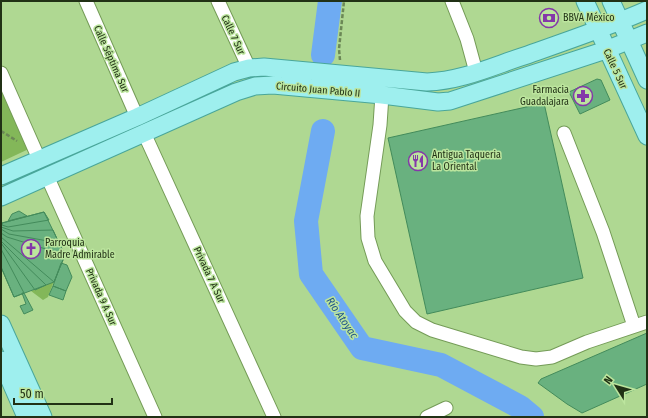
<svg xmlns="http://www.w3.org/2000/svg" width="648" height="418" font-family="'Fira Sans Condensed',sans-serif">
<style>
.green{fill:#83b759}
.lines{fill:none;stroke-linecap:round;stroke-linejoin:round}
.river{stroke:#6eabf2;stroke-width:24}
.building{fill:#69b17f;stroke:#438b5b}
.minor-casing{stroke:#749b57;stroke-width:15}
.major-casing{stroke:#49a69a;stroke-width:19}
.path{stroke:#6b8856;stroke-width:2.5;stroke-dasharray:4 2;stroke-linecap:butt}
.minor{stroke:#fff;stroke-width:13}
.major{stroke:#9eefee;stroke-width:17}
.labels{text-anchor:middle;dominant-baseline:central;stroke-width:3;stroke-linejoin:round;paint-order:stroke}
.poi-label{font-size:10px;fill:#213115;stroke:#bce59e;text-anchor:start}
.street-label{font-size:10px;fill:#213115;stroke:#bce59e}
.water-label{font-size:11px;font-style:italic;fill:#1c5189;stroke:#bce59e}
</style>
<rect width="100%" height="100%" fill="#afd892"/>
<path class="green" d="M 1,78 L 33,147 L 1,162 Z
M 54,281 L 48,297 L 43,300 L 31,291 Z"/>
<g class="lines">
<path class="river" d="M 323,55 L 330,1
M 323,131 L 306,221 L 311,274 L 362,348 L 441,365 L 520,407 L 532,417"/>
</g>
<path class="building" d="M 597,79 L 601,80 L 610,100 L 580,114 L 569,92 Z
M 544,103 L 583,278 L 427,314 L 388,138 Z
M 19,211 L 27,216 L 8,221 L 12,214 Z
M 44,212 L 65,255 L 54,282 L 14,297 L 1,267 L 1,226 L 2,223 Z
M 44,212 L 49,220 L 8,227 L 2,225 L 2,223 Z
M 1,227 L 13,231 L 53,230 L 59,243 L 9,234 L 1,229 Z
M 1,233 L 7,237 L 65,255 L 54,282 L 1,237 Z
M 1,241 L 18,258 L 46,285 L 35,290 L 1,243 Z
M 1,249 L 24,293 L 14,297 L 1,267 Z
M 61,263 L 67,265 L 72,277 L 66,291 L 53,286 Z
M 53,286 L 66,291 L 63,300 L 49,295 Z
M 22,293 L 24,293 L 33,310 L 24,314 L 20,306 L 26,304 Z
M 647,333 L 647,384 L 582,413 L 567,404 L 538,383 L 541,379 Z"/>
<g class="lines">
<defs>
<path id="minor" d="M 86,1 L 137,117
M 218,1 L 249,68
M 452,1 L 467,39 L 476,72
M 1,73 L 39,159
M 382,95 L 380,125 L 367,216 L 368,238 L 375,261 L 405,311 L 416,322 L 432,330 L 521,357 L 536,359 L 552,357 L 587,342 L 647,322
M 144,133 L 274,417
M 564,133 L 603,232 L 634,326
M 47,176 L 155,417
M 427,417 L 446,408"/>
<path id="major" d="M 585,1 L 647,136
M 611,1 L 647,80
M 1,176 L 137,117 L 234,72 L 249,68 L 264,67 L 427,82 C 460,81 491,67 521,57 C 564,42 606,28 647,10
M 1,197 L 236,92 L 255,86 L 273,85 L 382,95 L 438,102 L 450,101 L 606,50 L 647,33
M 1,324 L 43,417
M 1,360 L 26,417"/>
</defs>
<use href="#minor" class="minor-casing"/>
<use href="#major" class="major-casing"/>
<path class="path" d="M 340,60 L 339,49 L 344,1
M 1,131 L 17,141"/>
<use href="#minor" class="minor"/>
<use href="#major" class="major"/>
</g>
<defs>
<symbol id="bank-ring" viewBox="-11 -11 22 22"><circle r="9.5" fill="#bce59e" stroke="#8438a9" stroke-width="1.5"/><path d="M-6-4H6V4H-6ZM0-2.3a2.3 2.3 0 1 0 0 4.6a2.3 2.3 0 1 0 0-4.6Z" fill="#8438a9"/></symbol>
<symbol id="pharmacy-ring" viewBox="-11 -11 22 22"><circle r="9.5" fill="#bce59e" stroke="#8438a9" stroke-width="1.5"/><path d="M-2-6h4v4h4v4h-4v4h-4v-4h-4v-4h4Z" fill="#8438a9"/></symbol>
<symbol id="restaurant-ring" viewBox="-11 -11 22 22"><circle r="9.5" fill="#bce59e" stroke="#8438a9" stroke-width="1.5"/><path d="M-5-6h1v4h1v-4h1v4h1v-4h1v5L-1.5 .5V6h-2V.5L-5-1ZM5-6V6H3V1.5H1.5Q1.5-4 5-6Z" fill="#8438a9"/></symbol>
<symbol id="church-ring" viewBox="-11 -11 22 22"><circle r="9.5" fill="#bce59e" stroke="#8438a9" stroke-width="1.5"/><path d="M-1.2-6h2.4v3.5h3.3v2.4h-3.3V6h-2.4V-.1h-3.3v-2.4h3.3Z" fill="#8438a9"/></symbol>
</defs>
<g fill-rule="evenodd">
<use href="#bank-ring" x="538" y="7" width="22" height="22"/>
<use href="#pharmacy-ring" x="572" y="85" width="22" height="22"/>
<use href="#restaurant-ring" x="407" y="150" width="22" height="22"/>
<use href="#church-ring" x="20" y="238" width="22" height="22"/>
</g>
<g class="labels">
<g class="poi-label">
<text x="563" y="18">BBVA México</text>
<text x="569" y="90" text-anchor="end">Farmacia<tspan x="569" dy="12">Guadalajara</tspan></text>
<text x="432" y="155">Antigua Taqueria<tspan x="432" dy="12">La Oriental</tspan></text>
<text x="45" y="243">Parroquia<tspan x="45" dy="12">Madre Admirable</tspan></text>
</g>
<g class="street-label">
<text transform="translate(233 35) rotate(65)">Calle 7 Sur</text>
<text transform="translate(111 59) rotate(66)">Calle Séptima Sur</text>
<text transform="translate(615 69) rotate(65)">Calle 5 Sur</text>
<text transform="translate(318 90) rotate(5)">Circuito Juan Pablo II</text>
<text transform="translate(209 275) rotate(65)">Privada 7 A Sur</text>
<text transform="translate(101 297) rotate(66)">Privada 9 A Sur</text>
</g>
<g class="water-label">
<text transform="translate(342 318) rotate(56)">Río Atoyac</text>
</g>
</g>
<rect width="648" height="418" fill="none" stroke="#213115" stroke-width="4"/>
<g transform="translate(616 386) rotate(307)" stroke="#bce59e" stroke-width="3" paint-order="stroke">
<path d="M0-3L7 15L0 10L-7 15Z" fill="#213115"/>
<text y="-6" font-size="11" font-weight="bold" text-anchor="middle" fill="#213115">N</text>
</g>
<path d="M14 398v6h98v-6" fill="none" stroke="#213115" stroke-width="2"/>
<text x="20" y="398" font-size="12" fill="#213115" stroke="#bce59e" stroke-width="3" paint-order="stroke">50 m</text>
</svg>
